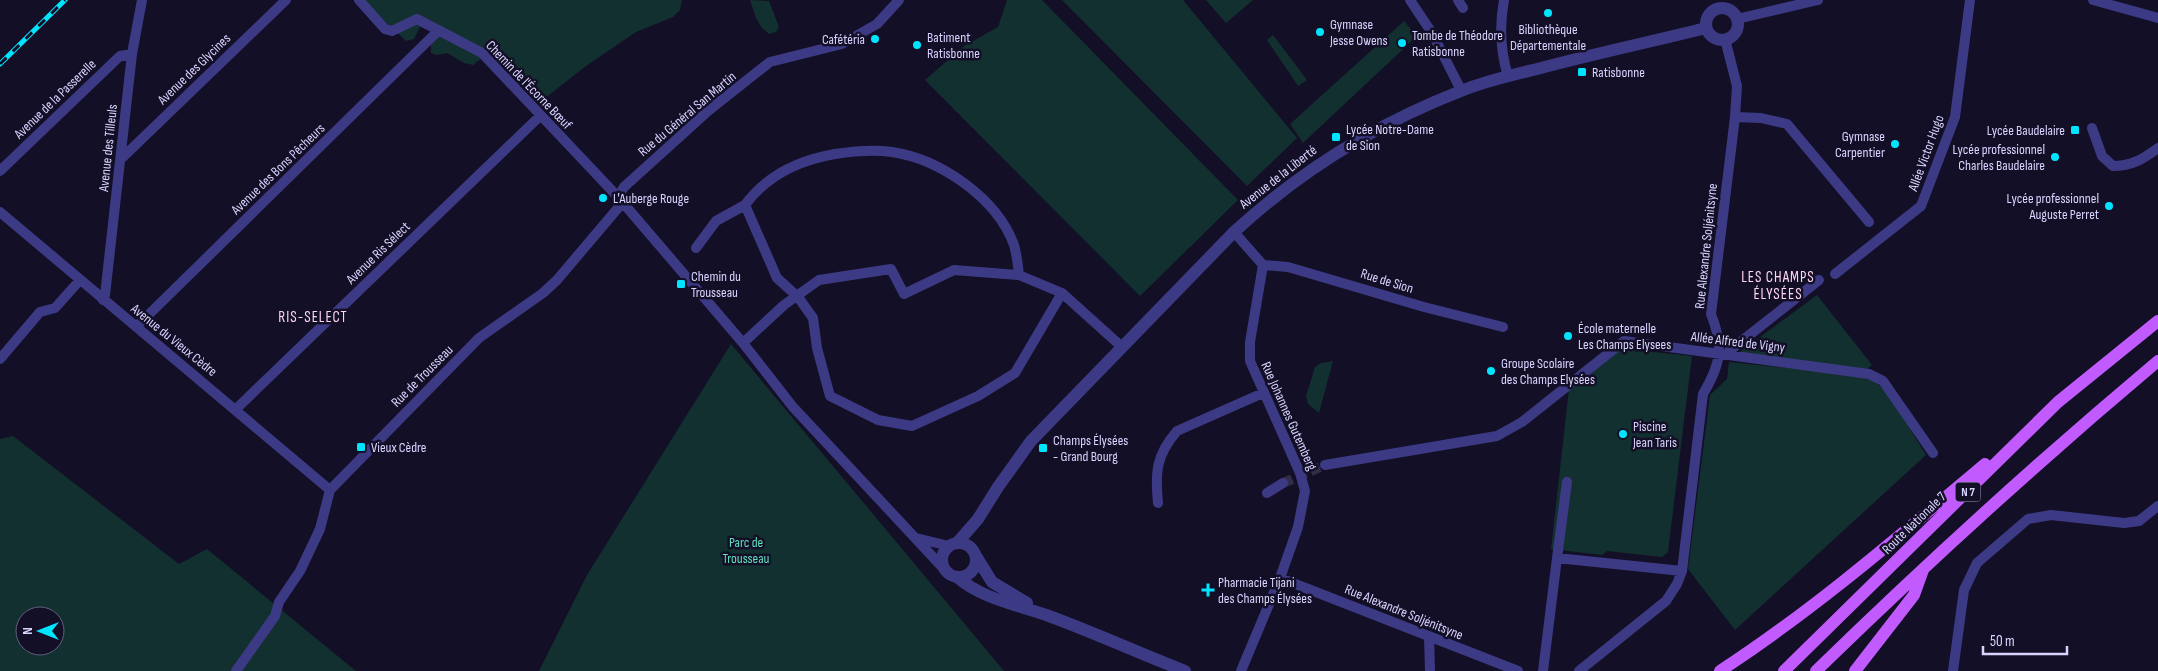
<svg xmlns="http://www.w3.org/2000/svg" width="2158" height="671" font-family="'Sofia Sans Condensed',sans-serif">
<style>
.green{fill:#12302f;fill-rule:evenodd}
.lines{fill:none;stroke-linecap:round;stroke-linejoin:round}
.minor-tunnel{stroke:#312d47;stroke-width:10;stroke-dasharray:10 5;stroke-linecap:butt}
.minor{stroke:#3d3a85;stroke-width:10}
.tertiary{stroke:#3d3a85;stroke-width:12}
.primary{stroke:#c25bff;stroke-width:12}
.rail-casing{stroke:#00e5ff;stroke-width:5}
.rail{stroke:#130f26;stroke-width:3;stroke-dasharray:9;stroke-linecap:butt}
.poi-dot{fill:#00e5ff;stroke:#130f26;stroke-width:2}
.labels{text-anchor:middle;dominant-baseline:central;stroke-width:5;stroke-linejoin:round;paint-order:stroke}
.shield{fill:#130f26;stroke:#9e99be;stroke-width:1}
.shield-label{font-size:12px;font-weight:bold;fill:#d9d4ff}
.poi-label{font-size:14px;fill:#d9d4ff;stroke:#130f26;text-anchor:start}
.street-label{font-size:14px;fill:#d9d4ff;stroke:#130f26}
.park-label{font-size:14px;fill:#5fe0c0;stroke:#130f26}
.neighbourhood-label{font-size:15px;letter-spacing:1px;fill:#ffd6f0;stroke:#130f26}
</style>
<rect width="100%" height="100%" fill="#130f26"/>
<path class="green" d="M 362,0 L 682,0 L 680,10 L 673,17 L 636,32 L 586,66 L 539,103 L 488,53 L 473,65 L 464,63 L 447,53 L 437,55 L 431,53 L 431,25 L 422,23 L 414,39 L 406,41 Z
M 750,0 L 769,1 L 779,27 L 776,32 L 769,34 L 762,28 L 756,18 Z
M 1007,0 L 1042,0 L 1238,200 L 1140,296 L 925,80 L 964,46 L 998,27 Z
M 1062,0 L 1183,0 L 1297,138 L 1247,186 Z
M 1206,0 L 1253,0 L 1226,23 Z
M 1404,21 L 1417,36 L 1303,143 L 1290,124 Z
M 1273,35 L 1307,80 L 1298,86 L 1267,40 Z
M 1817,295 L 1872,365 L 1867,369 L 1738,353 Z
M 731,344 L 1004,671 L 539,671 L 587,575 Z
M 1624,349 L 1692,356 L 1668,552 L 1662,557 L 1607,551 L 1602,555 L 1551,549 L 1569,389 L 1615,353 Z
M 1333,361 L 1319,413 L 1308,404 L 1306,396 L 1315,367 L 1321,363 Z
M 1729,362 L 1857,375 L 1874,381 L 1888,393 L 1926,455 L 1735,630 L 1688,569 L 1710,395 L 1727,379 Z
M 13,436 L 179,564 L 207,549 L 356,671 L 0,671 L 0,439 ZM 25,616 L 55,616 L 55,646 L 25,646 Z"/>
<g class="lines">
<path class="minor-tunnel" d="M 1283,483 L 1325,465"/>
<path class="minor" d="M 359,0 L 385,29 L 392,31 L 417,19 L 482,53 L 618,197 L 743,343 L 793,407 L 945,570
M 1410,0 L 1432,33 L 1461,90
M 1458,0 L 1463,8
M 1504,0 C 1499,27 1500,50 1508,76
M 2093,0 L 2158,18
M 1737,19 L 1818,0
M 1735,117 L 1761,118 L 1787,124 L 1869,222
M 2092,128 L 2102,156 L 2113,166 C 2132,166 2143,159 2158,148
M 121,159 L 286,0
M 0,171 L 120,56 L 132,54
M 0,212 L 330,490
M 1234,232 L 1263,265 L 1250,342 L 1250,361 L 1300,473 L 1305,491 L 1298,527 L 1280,578 L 1241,671
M 696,248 L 716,221 L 745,205
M 1263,265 L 1288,267 L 1424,307 L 1503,327
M 1835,274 L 1921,206 L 1955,117 L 1970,0
M 1019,275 C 1018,265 1017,255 1014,245 C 997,198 940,159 892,152 C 873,149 854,151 835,154 C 800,160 767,175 745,205 L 777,278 L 798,297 L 813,318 L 817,348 L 830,396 L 878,420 L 912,426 L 978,396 L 1015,373 L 1062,293
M 103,300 L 105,295 L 132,54 L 142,0
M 136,327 L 439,30
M 743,343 L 784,305 L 819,280 L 891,269 L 904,294 L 954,270 L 1019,275 L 1062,293 L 1122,347
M 1729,351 L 1819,280
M 0,359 L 40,312 L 55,308 L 80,280
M 236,409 L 540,116
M 1325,465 L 1497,436 L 1522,422 L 1624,341 L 1869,374 L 1883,381 L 1933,453
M 1267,493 L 1283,483
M 1158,503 C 1155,473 1156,455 1177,431 L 1263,393
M 916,538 L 949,546
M 1557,558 L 1567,482
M 1280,578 L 1518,671
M 1429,636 L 1430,671
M 236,671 L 275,616 L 279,602 L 300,571 L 320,529 L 330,490 L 479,338 L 543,293 L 557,280 L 618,208 L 618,197 L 624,187 L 708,111 L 770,62 L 842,44 L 877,24 L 899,0
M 1543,671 L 1557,558 L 1682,571
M 1579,671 L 1666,601 L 1677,584 L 1682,571 L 1703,394 C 1721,364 1724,347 1711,314 L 1735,117 L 1737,86 L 1725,39
M 1953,671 L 1964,590 L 1977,563 L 2028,519 L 2051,515 L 2124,523 L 2139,521 L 2158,506"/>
<path class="tertiary" d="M1706 24a16 16 0 1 1 32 0a16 16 0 1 1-32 0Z
M942 560a17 17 0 1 1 34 0a17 17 0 1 1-34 0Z
M 957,543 L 978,519 L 998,487 L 1031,441 L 1234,232 C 1300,171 1376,124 1461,91 C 1485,81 1512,75 1537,69 C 1593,54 1650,42 1706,28
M 976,556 L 992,582 L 1027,603
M 957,577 C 982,599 1018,605 1049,616 C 1095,633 1139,653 1185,671"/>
<path class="primary" d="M 1720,671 C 1815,609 1898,537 1985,464
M 1784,671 L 2058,402 L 2158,321
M 1816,671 C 1926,564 2040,460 2158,361
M 1855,671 L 1914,595 L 1923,570"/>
<defs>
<path id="rail" d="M 0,64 L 65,0"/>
</defs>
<use href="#rail" class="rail-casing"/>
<use href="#rail" class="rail"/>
</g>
<g class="poi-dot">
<circle cx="1548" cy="13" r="5"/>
<circle cx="1320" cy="32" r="5"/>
<circle cx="875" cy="39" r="5"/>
<circle cx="1402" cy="43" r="5"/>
<circle cx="917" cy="45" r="5"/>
<rect x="1577" y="67" width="10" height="10" rx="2.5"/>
<rect x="2070" y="125" width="10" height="10" rx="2.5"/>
<rect x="1331" y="132" width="10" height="10" rx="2.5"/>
<circle cx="1895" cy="144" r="5"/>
<circle cx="2055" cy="157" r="5"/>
<circle cx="603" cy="198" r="5"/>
<circle cx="2109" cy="206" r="5"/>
<rect x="676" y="279" width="10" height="10" rx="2.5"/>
<circle cx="1568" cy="336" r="5"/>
<circle cx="1491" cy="371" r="5"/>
<circle cx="1623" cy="434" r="5"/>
<rect x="356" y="442" width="10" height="10" rx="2.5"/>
<rect x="1038" y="443" width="10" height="10" rx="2.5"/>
<path d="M1205.5 582.5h5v5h5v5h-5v5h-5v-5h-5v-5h5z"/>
</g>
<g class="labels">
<rect class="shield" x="1955.5" y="482.5" width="25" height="19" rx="4"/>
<g class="shield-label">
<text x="1968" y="492">N 7</text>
</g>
<g class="poi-label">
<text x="1330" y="24">Gymnase<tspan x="1330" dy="16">Jesse Owens</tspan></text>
<text x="1548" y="29" text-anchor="middle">Bibliothèque<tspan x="1548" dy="16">Départementale</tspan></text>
<text x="1412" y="35">Tombe de Théodore<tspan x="1412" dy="16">Ratisbonne</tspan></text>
<text x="927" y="37">Batiment<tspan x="927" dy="16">Ratisbonne</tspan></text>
<text x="865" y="39" text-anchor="end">Cafétéria</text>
<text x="1592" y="72">Ratisbonne</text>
<text x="1346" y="129">Lycée Notre-Dame<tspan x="1346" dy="16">de Sion</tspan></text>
<text x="2065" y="130" text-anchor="end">Lycée Baudelaire</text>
<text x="1885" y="136" text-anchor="end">Gymnase<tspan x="1885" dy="16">Carpentier</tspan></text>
<text x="2045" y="149" text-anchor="end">Lycée professionnel<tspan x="2045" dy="16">Charles Baudelaire</tspan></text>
<text x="613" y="198">L'Auberge Rouge</text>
<text x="2099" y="198" text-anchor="end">Lycée professionnel<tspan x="2099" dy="16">Auguste Perret</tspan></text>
<text x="691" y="276">Chemin du<tspan x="691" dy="16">Trousseau</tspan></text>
<text x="1578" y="328">École maternelle<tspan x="1578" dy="16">Les Champs Elysees</tspan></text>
<text x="1501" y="363">Groupe Scolaire<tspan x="1501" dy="16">des Champs Elysées</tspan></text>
<text x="1633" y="426">Piscine<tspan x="1633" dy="16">Jean Taris</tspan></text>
<text x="1053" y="440">Champs Élysées<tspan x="1053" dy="16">- Grand Bourg</tspan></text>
<text x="371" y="447">Vieux Cèdre</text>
<text x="1218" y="582">Pharmacie Tijani<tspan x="1218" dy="16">des Champs Élysées</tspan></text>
</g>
<g class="street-label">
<text transform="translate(194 69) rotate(-44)">Avenue des Glycines</text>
<text transform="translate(529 85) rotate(46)">Chemin de l'Écorne Bœuf</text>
<text transform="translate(55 99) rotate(-44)">Avenue de la Passerelle</text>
<text transform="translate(687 114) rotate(-40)">Rue du Général San Martin</text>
<text transform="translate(108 148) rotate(-84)">Avenue des Tilleuls</text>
<text transform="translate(1926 153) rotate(-70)">Allée Victor Hugo</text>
<text transform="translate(278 169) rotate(-44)">Avenue des Bons Pêcheurs</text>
<text transform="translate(1278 177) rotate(-38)">Avenue de la Liberté</text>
<text transform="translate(1706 246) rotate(-84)">Rue Alexandre Soljénitsyne</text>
<text transform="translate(378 253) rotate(-44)">Avenue Ris Sélect</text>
<text transform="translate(1387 281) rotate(17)">Rue de Sion</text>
<text transform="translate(174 340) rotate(39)">Avenue du Vieux Cèdre</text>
<text transform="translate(1738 342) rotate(7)">Allée Alfred de Vigny</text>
<text transform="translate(422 376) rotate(-45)">Rue de Trousseau</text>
<text transform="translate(1289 416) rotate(66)">Rue Johannes Gutemberg</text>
<text transform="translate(1914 523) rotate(-44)">Route Nationale 7</text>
<text transform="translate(1404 612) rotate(22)">Rue Alexandre Soljénitsyne</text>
</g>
<g class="park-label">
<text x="746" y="542">Parc de<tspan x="746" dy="16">Trousseau</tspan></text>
</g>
<g class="neighbourhood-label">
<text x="1778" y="277">LES CHAMPS<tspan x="1778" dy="17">ÉLYSÉES</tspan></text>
<text x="313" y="317">RIS-SELECT</text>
</g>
</g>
<g transform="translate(40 631) rotate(270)"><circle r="24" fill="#130f26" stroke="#625e7d"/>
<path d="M0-4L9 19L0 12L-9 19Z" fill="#00e5ff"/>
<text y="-8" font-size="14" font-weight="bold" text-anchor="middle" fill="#d9d4ff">N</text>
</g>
<path d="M1983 646v8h84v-8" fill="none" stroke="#d9d4ff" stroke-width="2.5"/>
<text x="1990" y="646" font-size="15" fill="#d9d4ff" stroke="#130f26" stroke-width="4" paint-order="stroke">50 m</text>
</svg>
